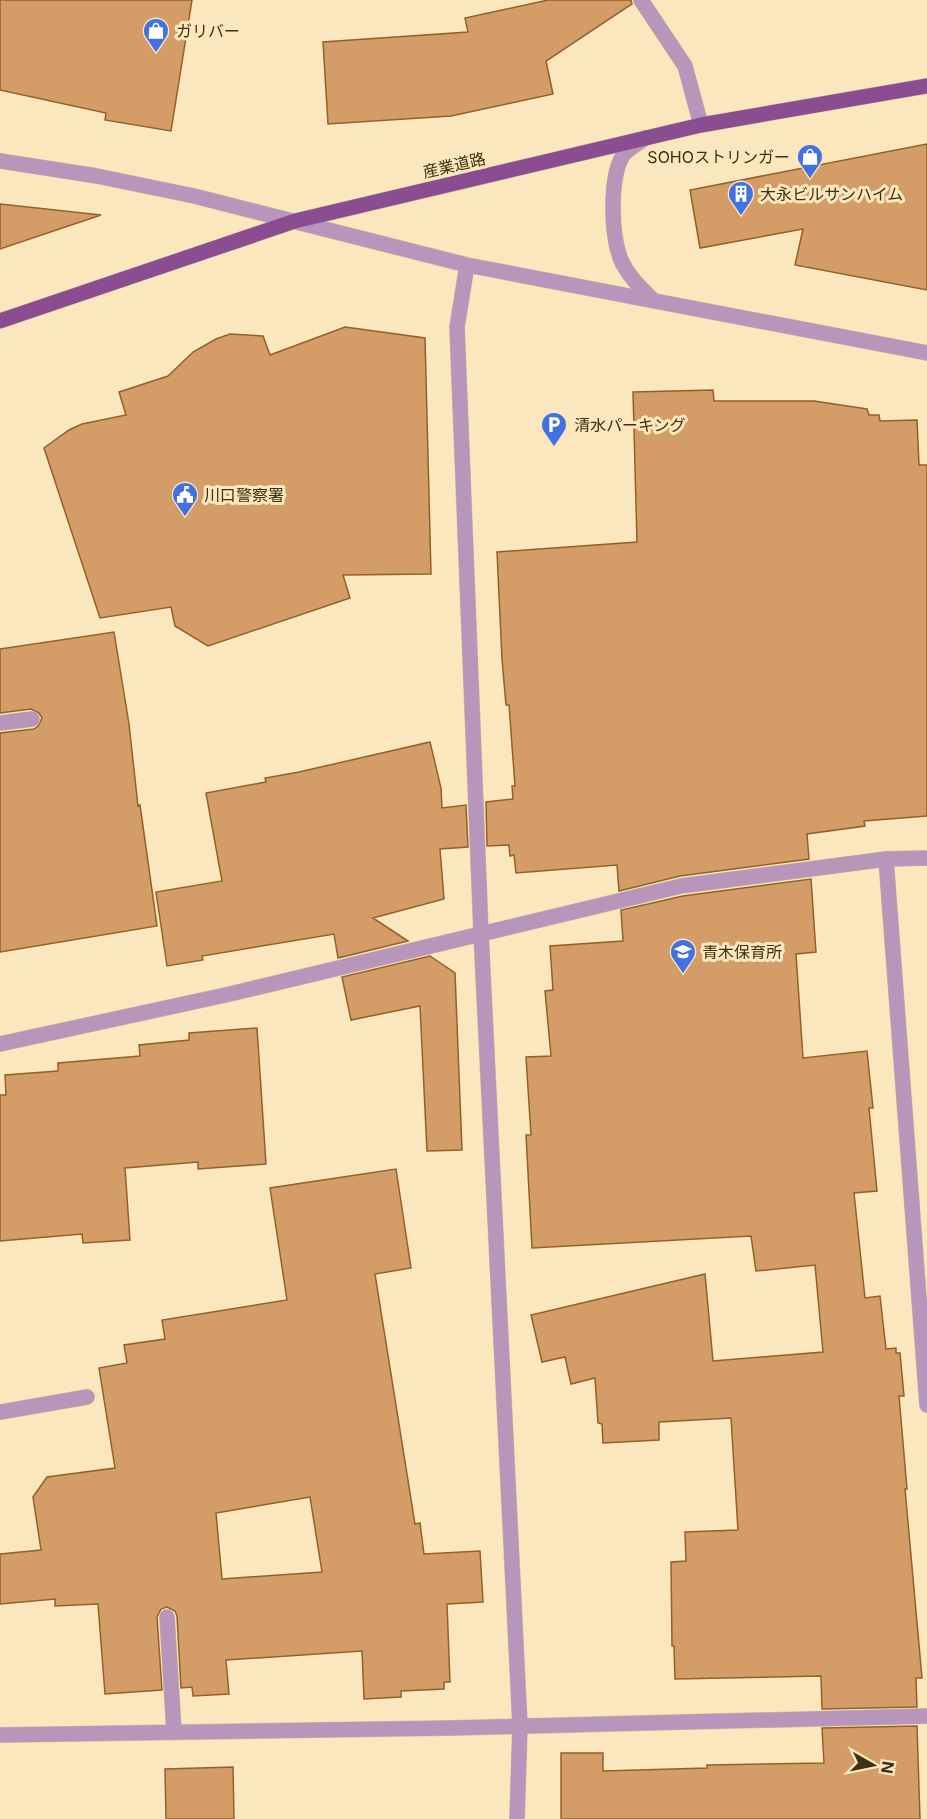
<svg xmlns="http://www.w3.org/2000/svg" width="927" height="1819" font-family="Inter,'Noto Sans JP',sans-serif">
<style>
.building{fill:#d49c67;stroke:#94602a;stroke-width:1.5;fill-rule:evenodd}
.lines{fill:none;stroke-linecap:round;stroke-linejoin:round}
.minor-casing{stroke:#d5c29b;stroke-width:16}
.major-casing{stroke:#d5c29b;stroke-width:16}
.minor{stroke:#b895ba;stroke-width:15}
.major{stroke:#8b4d91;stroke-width:15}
.labels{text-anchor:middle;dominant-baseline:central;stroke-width:6;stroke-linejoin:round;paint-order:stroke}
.poi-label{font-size:16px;fill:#3e3012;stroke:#fbe7bd;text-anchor:start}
.street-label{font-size:16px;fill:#3e3012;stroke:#fbe7bd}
</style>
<rect width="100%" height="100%" fill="#fbe7bd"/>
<path class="building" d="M 0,0 L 192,0 L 171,131 L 105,120 L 106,113 L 0,90 Z
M 548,0 L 631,0 L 632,4 L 546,61 L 553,94 L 451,116 L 328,124 L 323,42 L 468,32 L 465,18 Z
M 927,144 L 927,290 L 795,265 L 803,229 L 700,248 L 690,190 Z
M 0,204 L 101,215 L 0,249 Z
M 345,327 L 425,338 L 431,574 L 343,575 L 350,598 L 208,646 L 175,626 L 171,607 L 100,618 L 44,448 L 69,430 L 82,424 L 126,415 L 119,392 L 168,376 L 193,352 L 216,339 L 230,334 L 263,336 L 270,355 Z
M 713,390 L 714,401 L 814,401 L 867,409 L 869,415 L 879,415 L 880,421 L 917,420 L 919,465 L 927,465 L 927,816 L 864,821 L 865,826 L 807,834 L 809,859 L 680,876 L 619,891 L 617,865 L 516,873 L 514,855 L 510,856 L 509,845 L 487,846 L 486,802 L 513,799 L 512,786 L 515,786 L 509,705 L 506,705 L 502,659 L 497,552 L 637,542 L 633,392 Z
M 114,632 L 129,724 L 138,806 L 140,805 L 157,926 L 0,952 L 0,733 L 34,729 L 38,726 L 42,718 L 39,713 L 31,709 L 0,713 L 0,649 Z
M 430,742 L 441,788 L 442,808 L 466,805 L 468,847 L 440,849 L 444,899 L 373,918 L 408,941 L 338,958 L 334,934 L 202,956 L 203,960 L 167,966 L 156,892 L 222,881 L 206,793 L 266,782 L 265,778 L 299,772 Z
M 811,879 L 816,952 L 796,954 L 803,1058 L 867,1051 L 873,1108 L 869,1108 L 877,1191 L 854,1193 L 865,1298 L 880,1296 L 886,1349 L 896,1348 L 896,1353 L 900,1353 L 904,1396 L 899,1396 L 907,1489 L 905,1489 L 922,1678 L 916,1678 L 917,1707 L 822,1709 L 821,1676 L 675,1679 L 674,1646 L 672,1646 L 671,1562 L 686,1561 L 685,1532 L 738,1530 L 731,1418 L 659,1422 L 659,1440 L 603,1443 L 602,1424 L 598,1423 L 595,1378 L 571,1384 L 565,1357 L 542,1362 L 531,1315 L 705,1274 L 713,1361 L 823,1352 L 815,1265 L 756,1271 L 751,1236 L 532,1248 L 526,1135 L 531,1135 L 526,1057 L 551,1056 L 545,991 L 553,990 L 550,946 L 623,941 L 621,910 L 683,896 Z
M 430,956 L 455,973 L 462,1150 L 427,1151 L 420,1006 L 351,1020 L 342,977 Z
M 257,1028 L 266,1164 L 198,1169 L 198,1162 L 125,1168 L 130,1240 L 83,1243 L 82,1234 L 0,1241 L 0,1095 L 6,1095 L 5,1075 L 58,1071 L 58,1063 L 140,1056 L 139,1045 L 189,1040 L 189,1033 Z
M 396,1169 L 411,1268 L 375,1274 L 415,1524 L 420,1523 L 424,1554 L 480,1551 L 483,1602 L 447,1604 L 450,1682 L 444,1682 L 444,1689 L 401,1691 L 401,1697 L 364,1699 L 362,1651 L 226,1660 L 229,1694 L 193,1696 L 192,1687 L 181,1688 L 177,1616 L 175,1611 L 167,1607 L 161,1609 L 157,1617 L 162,1690 L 105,1694 L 98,1604 L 55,1606 L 55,1599 L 0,1604 L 0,1554 L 41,1550 L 33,1497 L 47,1477 L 115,1468 L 99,1368 L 127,1363 L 124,1345 L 165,1339 L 162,1320 L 287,1300 L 270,1188 ZM 310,1497 L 322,1572 L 222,1579 L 216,1513 Z
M 917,1726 L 920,1819 L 561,1819 L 561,1753 L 603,1753 L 603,1771 L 707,1768 L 707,1765 L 824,1763 L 822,1728 Z
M 233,1767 L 234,1819 L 166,1819 L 165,1769 Z"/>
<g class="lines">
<defs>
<path id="minor" d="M 641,0 L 685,66 L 701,125
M 645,138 C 639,143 628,149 623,155 C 609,179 611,235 621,260 C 628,276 641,288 653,300
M 0,161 L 97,176 L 194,196 L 467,265 L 927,353
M 467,265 L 457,327 L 481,933 L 520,1726 L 517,1819
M 0,723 L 32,719
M 886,859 L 927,1405
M 0,1044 L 230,994 L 681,886 L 886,859 L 927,858
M 0,1412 L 87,1397
M 167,1617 L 174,1732
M 0,1735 L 450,1728 L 927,1716"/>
<path id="major" d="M 0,321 L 295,221 L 701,125 L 927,86"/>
</defs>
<use href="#minor" class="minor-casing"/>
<use href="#major" class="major-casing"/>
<use href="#minor" class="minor"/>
<use href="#major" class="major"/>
</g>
<defs>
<symbol id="shop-pin" viewBox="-11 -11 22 30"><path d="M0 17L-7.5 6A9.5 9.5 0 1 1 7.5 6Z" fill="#4171e2" stroke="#fbe7bd"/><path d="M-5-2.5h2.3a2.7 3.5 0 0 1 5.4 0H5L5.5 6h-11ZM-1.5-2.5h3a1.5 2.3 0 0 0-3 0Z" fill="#fff"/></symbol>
<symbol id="building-pin" viewBox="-11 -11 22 30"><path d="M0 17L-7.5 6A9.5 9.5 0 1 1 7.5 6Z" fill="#4171e2" stroke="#fbe7bd"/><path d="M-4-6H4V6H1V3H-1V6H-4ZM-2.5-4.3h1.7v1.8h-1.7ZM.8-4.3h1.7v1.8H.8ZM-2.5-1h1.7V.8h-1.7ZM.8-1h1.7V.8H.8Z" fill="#fff"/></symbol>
<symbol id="parking-pin" viewBox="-11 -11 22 30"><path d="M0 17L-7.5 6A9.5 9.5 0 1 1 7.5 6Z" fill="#4171e2" stroke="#fbe7bd"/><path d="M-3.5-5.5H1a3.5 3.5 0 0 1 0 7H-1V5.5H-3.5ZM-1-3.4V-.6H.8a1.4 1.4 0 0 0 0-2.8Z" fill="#fff"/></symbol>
<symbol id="civic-pin" viewBox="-11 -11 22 30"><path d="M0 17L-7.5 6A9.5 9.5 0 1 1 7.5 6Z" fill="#4171e2" stroke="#fbe7bd"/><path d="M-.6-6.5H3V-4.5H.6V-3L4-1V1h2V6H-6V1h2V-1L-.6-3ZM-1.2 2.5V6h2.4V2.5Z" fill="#fff"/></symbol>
<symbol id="school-pin" viewBox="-11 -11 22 30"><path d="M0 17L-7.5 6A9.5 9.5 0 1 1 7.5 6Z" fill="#4171e2" stroke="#fbe7bd"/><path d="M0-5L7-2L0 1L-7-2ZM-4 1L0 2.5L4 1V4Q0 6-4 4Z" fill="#fff"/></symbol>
</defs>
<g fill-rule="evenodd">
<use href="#shop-pin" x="141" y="16" width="30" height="40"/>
<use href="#shop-pin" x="795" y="142" width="30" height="40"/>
<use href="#building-pin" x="726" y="179" width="30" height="40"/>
<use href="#parking-pin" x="539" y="410" width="30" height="40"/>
<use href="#civic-pin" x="170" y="480" width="30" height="40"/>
<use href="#school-pin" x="668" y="937" width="30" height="40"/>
</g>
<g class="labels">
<g class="poi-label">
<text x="176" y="31">ガリバー</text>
<text x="790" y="157" text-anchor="end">SOHOストリンガー</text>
<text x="760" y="194">大永ビルサンハイム</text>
<text x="574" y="425">清水パーキング</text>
<text x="204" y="495">川口警察署</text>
<text x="702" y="952">青木保育所</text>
</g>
<g class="street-label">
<text transform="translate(454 165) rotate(-13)">産業道路</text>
</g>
</g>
<g transform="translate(873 1765) rotate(99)" stroke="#fbe7bd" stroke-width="4.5" paint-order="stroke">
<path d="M0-4.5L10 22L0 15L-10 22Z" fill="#3e3012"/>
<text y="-9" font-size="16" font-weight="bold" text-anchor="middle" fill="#3e3012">N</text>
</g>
</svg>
